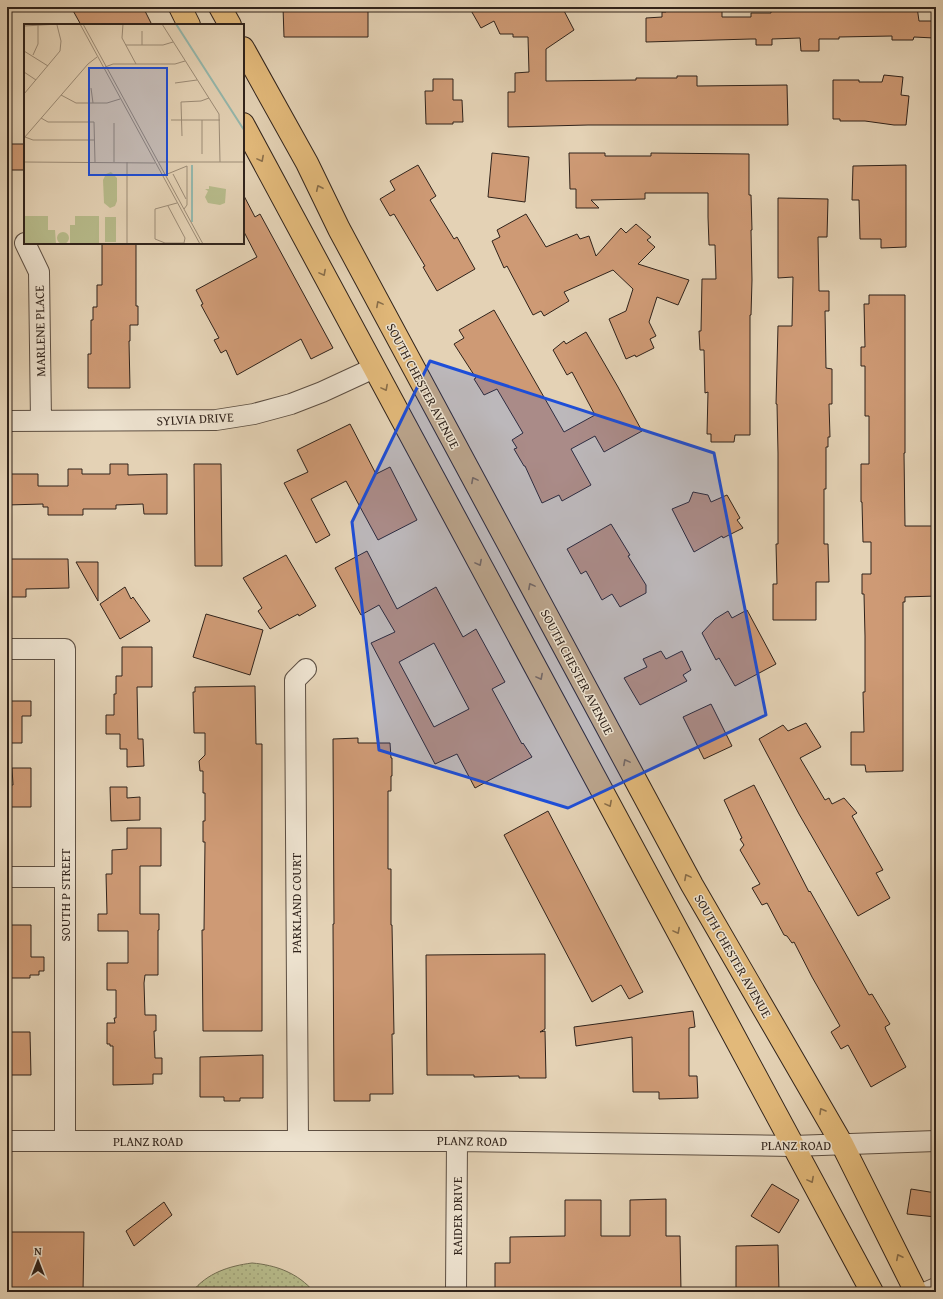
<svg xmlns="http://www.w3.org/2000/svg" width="943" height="1299" font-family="'Gentium Book Plus',serif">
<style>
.park{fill:url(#park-dots);stroke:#746f53}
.building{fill:#ce9a75;stroke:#30231b;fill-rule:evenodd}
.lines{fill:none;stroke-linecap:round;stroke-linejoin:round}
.minor-casing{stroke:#5d4f42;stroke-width:22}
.major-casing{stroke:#30231b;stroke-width:24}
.minor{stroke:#ede2cf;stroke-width:20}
.major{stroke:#e2b97a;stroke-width:22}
.oneway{stroke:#896e4a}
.marked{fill:#1d4ed8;fill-opacity:0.2;stroke:#1d4ed8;stroke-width:3;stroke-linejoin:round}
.labels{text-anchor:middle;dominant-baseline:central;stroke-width:3;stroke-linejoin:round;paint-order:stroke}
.street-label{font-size:13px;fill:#30231b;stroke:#ede2cf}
.inset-river{fill:none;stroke:#95b8ad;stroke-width:2}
.inset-road{fill:none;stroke:#9c8c77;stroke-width:1}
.view{fill:#1d4ed8;fill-opacity:0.15;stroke:#1d4ed8;stroke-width:2}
.inset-edge{fill:none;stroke:#30231b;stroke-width:2}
</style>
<defs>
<pattern id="park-dots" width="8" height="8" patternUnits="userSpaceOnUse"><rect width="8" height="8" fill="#b7bb8b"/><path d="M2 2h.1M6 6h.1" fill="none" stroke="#9ea077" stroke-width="1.8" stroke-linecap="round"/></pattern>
</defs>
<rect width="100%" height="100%" fill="#e4d2b5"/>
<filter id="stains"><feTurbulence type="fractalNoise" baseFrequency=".005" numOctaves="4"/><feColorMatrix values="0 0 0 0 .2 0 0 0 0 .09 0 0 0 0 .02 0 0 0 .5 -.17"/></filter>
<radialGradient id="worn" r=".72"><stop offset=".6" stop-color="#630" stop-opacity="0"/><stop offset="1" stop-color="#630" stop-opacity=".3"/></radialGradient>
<path class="park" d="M 252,1263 C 276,1265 298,1273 314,1292 L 192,1292 C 207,1273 229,1266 252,1263 Z"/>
<path class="building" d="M 71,7 L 143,7 L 152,25 L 81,25 Z
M 283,7 L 368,7 L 368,37 L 284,37 Z
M 469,7 L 562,7 L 574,30 L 546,49 L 546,81 L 636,80 L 636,78 L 677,78 L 677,76 L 697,76 L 697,86 L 787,85 L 788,125 L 588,125 L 508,127 L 508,92 L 515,92 L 515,73 L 529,72 L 528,37 L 513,37 L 513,34 L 500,34 L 494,21 L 481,28 Z
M 666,7 L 722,7 L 722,17 L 751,17 L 751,13 L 771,13 L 771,7 L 813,7 L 813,10 L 870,10 L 870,7 L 917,7 L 919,21 L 934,21 L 934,38 L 914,37 L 913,40 L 892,40 L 892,36 L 839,37 L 839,39 L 819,39 L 819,51 L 801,51 L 800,38 L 772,39 L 772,45 L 756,45 L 756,39 L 751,39 L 646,42 L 646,18 L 662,17 L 662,12 L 666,12 Z
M 884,75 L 903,77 L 901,95 L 909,96 L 906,125 L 894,125 L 865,121 L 840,121 L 840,119 L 833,119 L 833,80 L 859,80 L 859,82 L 882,82 Z
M 433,79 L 453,79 L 453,100 L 462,100 L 463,122 L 453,122 L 453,124 L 426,124 L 425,91 L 433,91 Z
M 7,144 L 25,144 L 25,170 L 7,170 Z
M 492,153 L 529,157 L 525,202 L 488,197 Z
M 569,153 L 605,153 L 605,156 L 651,156 L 651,153 L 749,154 L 749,195 L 751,195 L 752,230 L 751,230 L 752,280 L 751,315 L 750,315 L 750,435 L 735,435 L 734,442 L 711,442 L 711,434 L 707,434 L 708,392 L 705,393 L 704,350 L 700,350 L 699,331 L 701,331 L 702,279 L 716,279 L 715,245 L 709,245 L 708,217 L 708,193 L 645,193 L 645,199 L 591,200 L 599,208 L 576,208 L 576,189 L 570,189 Z
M 418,165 L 436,196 L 430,200 L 454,239 L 457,237 L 475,269 L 437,291 L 423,267 L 425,266 L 394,214 L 390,216 L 380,199 L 395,190 L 390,181 Z
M 906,165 L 906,247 L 881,248 L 881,239 L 860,239 L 859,200 L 852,200 L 853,166 Z
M 243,194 L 255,217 L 260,214 L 333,348 L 311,359 L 301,339 L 237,375 L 226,350 L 221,353 L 214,340 L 219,338 L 201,305 L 203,304 L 196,290 L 257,257 L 243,230 Z
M 778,198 L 828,199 L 827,237 L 818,237 L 819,291 L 829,291 L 829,311 L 825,311 L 826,368 L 832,369 L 832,404 L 829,404 L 830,437 L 828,437 L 828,447 L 826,447 L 826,489 L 824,489 L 824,544 L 828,544 L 829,582 L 816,582 L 816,620 L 773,620 L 773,584 L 777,584 L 776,544 L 778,544 L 778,453 L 777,404 L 776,404 L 778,326 L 792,326 L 793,277 L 778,278 Z
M 526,214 L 546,247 L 577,234 L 580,239 L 589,236 L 596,256 L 621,228 L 626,233 L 636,224 L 651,237 L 647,240 L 655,247 L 638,264 L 689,280 L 678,305 L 657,297 L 649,322 L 656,336 L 650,339 L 654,348 L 636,357 L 635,355 L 626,359 L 609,319 L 626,311 L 633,289 L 613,270 L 564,292 L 569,301 L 544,316 L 541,311 L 533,315 L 507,266 L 504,268 L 492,241 L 500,237 L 497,230 Z
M 102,243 L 136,243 L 136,306 L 138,306 L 138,325 L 130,325 L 130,341 L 129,341 L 130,388 L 88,388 L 88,354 L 91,354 L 91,320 L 93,320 L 93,307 L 97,307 L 97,285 L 102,285 Z
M 869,295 L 905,295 L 905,453 L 904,453 L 905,526 L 936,526 L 936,596 L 905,597 L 905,602 L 903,602 L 903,771 L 866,772 L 865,765 L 851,765 L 851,732 L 864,732 L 863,692 L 865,692 L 865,636 L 864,594 L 862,594 L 862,574 L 871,574 L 871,542 L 863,542 L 862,502 L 861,502 L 861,464 L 869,464 L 869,416 L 865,416 L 865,366 L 861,366 L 861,347 L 865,347 L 864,304 L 869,304 Z
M 494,310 L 564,432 L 595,415 L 572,372 L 567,375 L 553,350 L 564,341 L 566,344 L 586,332 L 618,387 L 642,431 L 604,452 L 595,436 L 571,449 L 591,485 L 562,501 L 559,495 L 542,503 L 525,466 L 524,466 L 514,449 L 517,448 L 512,440 L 523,433 L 497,389 L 484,395 L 474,379 L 476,378 L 454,344 L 464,338 L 459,330 Z
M 350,424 L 376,474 L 390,467 L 417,520 L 378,540 L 346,481 L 311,499 L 330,535 L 316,543 L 284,483 L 308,472 L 297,450 Z
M 110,464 L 128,464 L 128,475 L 167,474 L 167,514 L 144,514 L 143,504 L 116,505 L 116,509 L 83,509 L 83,515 L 48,515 L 48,507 L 43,507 L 43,504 L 7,505 L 7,474 L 38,474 L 38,486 L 68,486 L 68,469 L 82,469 L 82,474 L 110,474 Z
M 194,464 L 221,464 L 222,566 L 195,566 Z
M 693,492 L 708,495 L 711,502 L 727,495 L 740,518 L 737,520 L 743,528 L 723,538 L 722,536 L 694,552 L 672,509 L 689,502 Z
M 611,524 L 630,555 L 628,556 L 646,585 L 646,593 L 620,607 L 612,594 L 602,600 L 586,571 L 581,574 L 567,549 Z
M 367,551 L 397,609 L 436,587 L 463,637 L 476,629 L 505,682 L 492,689 L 522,744 L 523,743 L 532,757 L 475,788 L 457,754 L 435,764 L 371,643 L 395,632 L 379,605 L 361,615 L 335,568 ZM 434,643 L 469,709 L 434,727 L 399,662 Z
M 286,555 L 316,606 L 299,616 L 298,614 L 270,629 L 258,611 L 262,608 L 243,578 Z
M 10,559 L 68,559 L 69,588 L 26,589 L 26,597 L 11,597 Z
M 76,562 L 98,562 L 98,601 Z
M 125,587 L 131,599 L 133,597 L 150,621 L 120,639 L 100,604 Z
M 747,610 L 776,664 L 735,686 L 719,658 L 716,660 L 702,633 L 715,619 L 728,611 L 732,618 Z
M 206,614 L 263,630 L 250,675 L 193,657 Z
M 122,647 L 152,647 L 152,687 L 137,687 L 138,739 L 143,739 L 144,766 L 127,767 L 127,749 L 120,749 L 120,734 L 106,734 L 106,715 L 114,715 L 114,694 L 116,694 L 116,676 L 122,676 Z
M 661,651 L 666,659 L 682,651 L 691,670 L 683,675 L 687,681 L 640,705 L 624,678 L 647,667 L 643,659 Z
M 255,686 L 256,744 L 262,744 L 262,1031 L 203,1031 L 202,930 L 204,930 L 205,842 L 203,842 L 203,821 L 205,821 L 205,793 L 203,793 L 203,771 L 200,771 L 199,761 L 205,755 L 205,733 L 194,733 L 193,692 L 195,692 L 195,687 Z
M 7,701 L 31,701 L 31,716 L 22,716 L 22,743 L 7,743 Z
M 711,704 L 732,746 L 704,759 L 683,717 Z
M 806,723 L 821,747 L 800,758 L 825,800 L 829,798 L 832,804 L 844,798 L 857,813 L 852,816 L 883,870 L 876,873 L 890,898 L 858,916 L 799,814 L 759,739 L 783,725 L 788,731 Z
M 358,738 L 358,743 L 390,743 L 391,758 L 392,758 L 392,776 L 391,776 L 391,791 L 388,791 L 388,869 L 391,869 L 391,925 L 392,925 L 394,1034 L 392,1034 L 393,1094 L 370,1094 L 370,1101 L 334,1101 L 333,924 L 334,924 L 333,739 Z
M 12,768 L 31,768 L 31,807 L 7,807 L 7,785 L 13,785 Z
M 754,785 L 809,892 L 810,891 L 869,995 L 872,994 L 890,1024 L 885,1027 L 886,1030 L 906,1067 L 871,1087 L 848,1045 L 841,1049 L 831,1032 L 840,1026 L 812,977 L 794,942 L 792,943 L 787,936 L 784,935 L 767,903 L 762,905 L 752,888 L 760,884 L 740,850 L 744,845 L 740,839 L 742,838 L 724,800 Z
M 110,787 L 127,787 L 127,798 L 140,797 L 140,820 L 111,821 Z
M 548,811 L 643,992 L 629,999 L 621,985 L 592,1002 L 504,835 Z
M 127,828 L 161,828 L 161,866 L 140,866 L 140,914 L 159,914 L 159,930 L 158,930 L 158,975 L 145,975 L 144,983 L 145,1015 L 156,1015 L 156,1031 L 154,1031 L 155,1058 L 162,1058 L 162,1074 L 153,1074 L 153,1084 L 113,1085 L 113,1046 L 110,1046 L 110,1044 L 107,1044 L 107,1023 L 115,1023 L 114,1018 L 116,1018 L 116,990 L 107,990 L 107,963 L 128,963 L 128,931 L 98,931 L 98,914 L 107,914 L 106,874 L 112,874 L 112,850 L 127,849 Z
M 7,925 L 31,925 L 31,957 L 44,957 L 44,971 L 39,971 L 39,975 L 30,975 L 30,978 L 9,978 L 9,976 L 7,976 Z
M 545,954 L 545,1029 L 540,1032 L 545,1031 L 546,1078 L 519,1078 L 519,1076 L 474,1077 L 474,1075 L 427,1075 L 426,955 Z
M 693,1011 L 695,1027 L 689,1028 L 689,1076 L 697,1076 L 698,1098 L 659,1099 L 659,1092 L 633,1092 L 632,1037 L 576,1046 L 574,1027 Z
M 7,1032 L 30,1032 L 31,1075 L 7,1075 Z
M 263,1055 L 263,1098 L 240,1098 L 240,1101 L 224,1101 L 224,1097 L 200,1097 L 200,1057 Z
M 772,1184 L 799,1200 L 779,1233 L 751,1216 Z
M 911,1189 L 936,1193 L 936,1217 L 907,1214 Z
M 666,1199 L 666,1236 L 680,1236 L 681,1291 L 495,1292 L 495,1263 L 510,1263 L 510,1237 L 565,1236 L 565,1200 L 601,1200 L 601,1236 L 630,1236 L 630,1200 Z
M 164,1202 L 172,1215 L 134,1246 L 126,1231 Z
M 7,1232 L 84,1232 L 83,1292 L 7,1292 Z
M 778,1245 L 779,1292 L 736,1292 L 736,1246 Z"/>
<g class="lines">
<defs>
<path id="minor" d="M 25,243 L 39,272 L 41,421
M 7,421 L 216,420 L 254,414 L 291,404 L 322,392 L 374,368
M 7,649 L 65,649 L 65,1141
M 7,877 L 65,877
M 7,1141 L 457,1141 L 793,1146 L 936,1141
M 298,1141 L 295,680 L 306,669
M 456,1292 L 457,1141
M 927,1292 L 936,1288"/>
<path id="major" d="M 180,7 L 189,25
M 220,7 L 230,25
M 243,48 L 307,163 L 339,229 L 692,885 L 842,1144 L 916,1292
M 243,124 L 872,1292"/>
</defs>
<use href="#minor" class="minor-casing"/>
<use href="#major" class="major-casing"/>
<use href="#minor" class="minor"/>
<use href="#major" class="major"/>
</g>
<defs><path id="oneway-chevron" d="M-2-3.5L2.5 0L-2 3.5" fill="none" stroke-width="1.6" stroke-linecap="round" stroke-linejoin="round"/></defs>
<g class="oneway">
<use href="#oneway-chevron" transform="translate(261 159) rotate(62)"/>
<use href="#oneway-chevron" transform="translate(319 188) rotate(-115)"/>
<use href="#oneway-chevron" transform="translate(323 273) rotate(62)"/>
<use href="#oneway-chevron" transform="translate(379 304) rotate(-118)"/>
<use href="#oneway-chevron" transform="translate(385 388) rotate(62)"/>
<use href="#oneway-chevron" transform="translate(474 480) rotate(-118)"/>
<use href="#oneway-chevron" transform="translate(479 563) rotate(62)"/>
<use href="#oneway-chevron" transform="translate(531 586) rotate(-118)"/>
<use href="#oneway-chevron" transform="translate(540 677) rotate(62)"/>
<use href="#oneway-chevron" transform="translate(626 762) rotate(-118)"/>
<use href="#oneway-chevron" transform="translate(609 804) rotate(62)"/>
<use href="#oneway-chevron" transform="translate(687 877) rotate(-118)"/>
<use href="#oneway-chevron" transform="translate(677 931) rotate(62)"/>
<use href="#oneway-chevron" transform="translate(822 1111) rotate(-120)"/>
<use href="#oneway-chevron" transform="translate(811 1180) rotate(62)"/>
<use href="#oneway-chevron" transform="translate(899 1257) rotate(-117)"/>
</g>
<path class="marked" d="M 430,361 L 714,453 L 766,715 L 568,808 L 379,750 L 352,522 Z"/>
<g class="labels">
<g class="street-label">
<text transform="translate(40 331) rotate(-91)">MARLENE PLACE</text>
<text transform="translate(423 386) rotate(62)">SOUTH CHESTER AVENUE</text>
<text transform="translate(195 419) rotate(-3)">SYLVIA DRIVE</text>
<text transform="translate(577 672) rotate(62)">SOUTH CHESTER AVENUE</text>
<text transform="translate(65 895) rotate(-90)">SOUTH P STREET</text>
<text transform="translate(296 903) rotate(-90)">PARKLAND COURT</text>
<text transform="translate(733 956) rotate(60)">SOUTH CHESTER AVENUE</text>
<text x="148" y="1141">PLANZ ROAD</text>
<text transform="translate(472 1141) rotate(1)">PLANZ ROAD</text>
<text x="796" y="1145">PLANZ ROAD</text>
<text transform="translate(457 1216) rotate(-90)">RAIDER DRIVE</text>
</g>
</g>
<g transform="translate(24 24)">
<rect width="220" height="220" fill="#e4d2b5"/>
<path d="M 87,148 L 93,154 L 93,177 L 91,182 L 86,184 L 80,179 L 79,156 L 82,150 Z" fill="#b7bb8b"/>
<path d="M 185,162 L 202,165 L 201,179 L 196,181 L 184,179 L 181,173 L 184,167 L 181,165 L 185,165 ZM 0,192 L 24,192 L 24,206 L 31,206 L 32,220 L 0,220 ZM 51,192 L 75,192 L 75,220 L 46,220 L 46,201 L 51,201 ZM 81,193 L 92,193 L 92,218 L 81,218 ZM33 214a6 6 0 1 1 12 0a6 6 0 1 1-12 0Z" fill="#b7bb8b"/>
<path class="inset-river" d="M 152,0 L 220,106M 168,198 L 168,141"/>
<path class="inset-road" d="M 56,0 L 176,220M 59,0 L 179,220M 99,0 L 98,14 L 112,40M 138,0 L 195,90 L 196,138M 0,2 L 35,0M 118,7 L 118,21M 102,21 L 139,21 L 149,18M 0,27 L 24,42M 9,31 L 14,20 L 14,0M 81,43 L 89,40 L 151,40 L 161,37M 0,48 L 12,56M 151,59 L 173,56M 67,64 L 69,79M 0,70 L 36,27 L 37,17 L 33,1M 37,71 L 52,79 L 83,79 L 96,75M 17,94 L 24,98 L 70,98 L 71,138M 147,96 L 196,96M 158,112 L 157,78 L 177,77 L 185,74M 1,113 L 9,116 L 70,116M 0,114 L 64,40 L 73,33M 178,130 L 178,96M 0,138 L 131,139M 90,138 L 90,99M 135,138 L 220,138M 149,150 L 162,175M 141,151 L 163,142 L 163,181 L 160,185M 144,182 L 161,214 L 160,219 L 141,219 L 131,215 L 131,185 L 153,179M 103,220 L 103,138"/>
<path class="view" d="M 65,44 L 143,44 L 143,151 L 65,151 Z"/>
<rect width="220" height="220" class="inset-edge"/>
</g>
<rect width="943" height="1299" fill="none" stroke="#e4d2b5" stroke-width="24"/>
<rect x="8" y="8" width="927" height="1283" fill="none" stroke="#30231b" stroke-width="2"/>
<rect x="12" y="12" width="919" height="1275" fill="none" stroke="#30231b"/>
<g transform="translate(38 1261)" stroke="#ede2cf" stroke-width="3" paint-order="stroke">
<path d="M0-3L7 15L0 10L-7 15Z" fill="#30231b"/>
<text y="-6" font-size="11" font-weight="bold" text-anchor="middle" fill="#30231b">N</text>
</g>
<rect width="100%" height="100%" filter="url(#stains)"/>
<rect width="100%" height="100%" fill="url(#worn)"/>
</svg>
